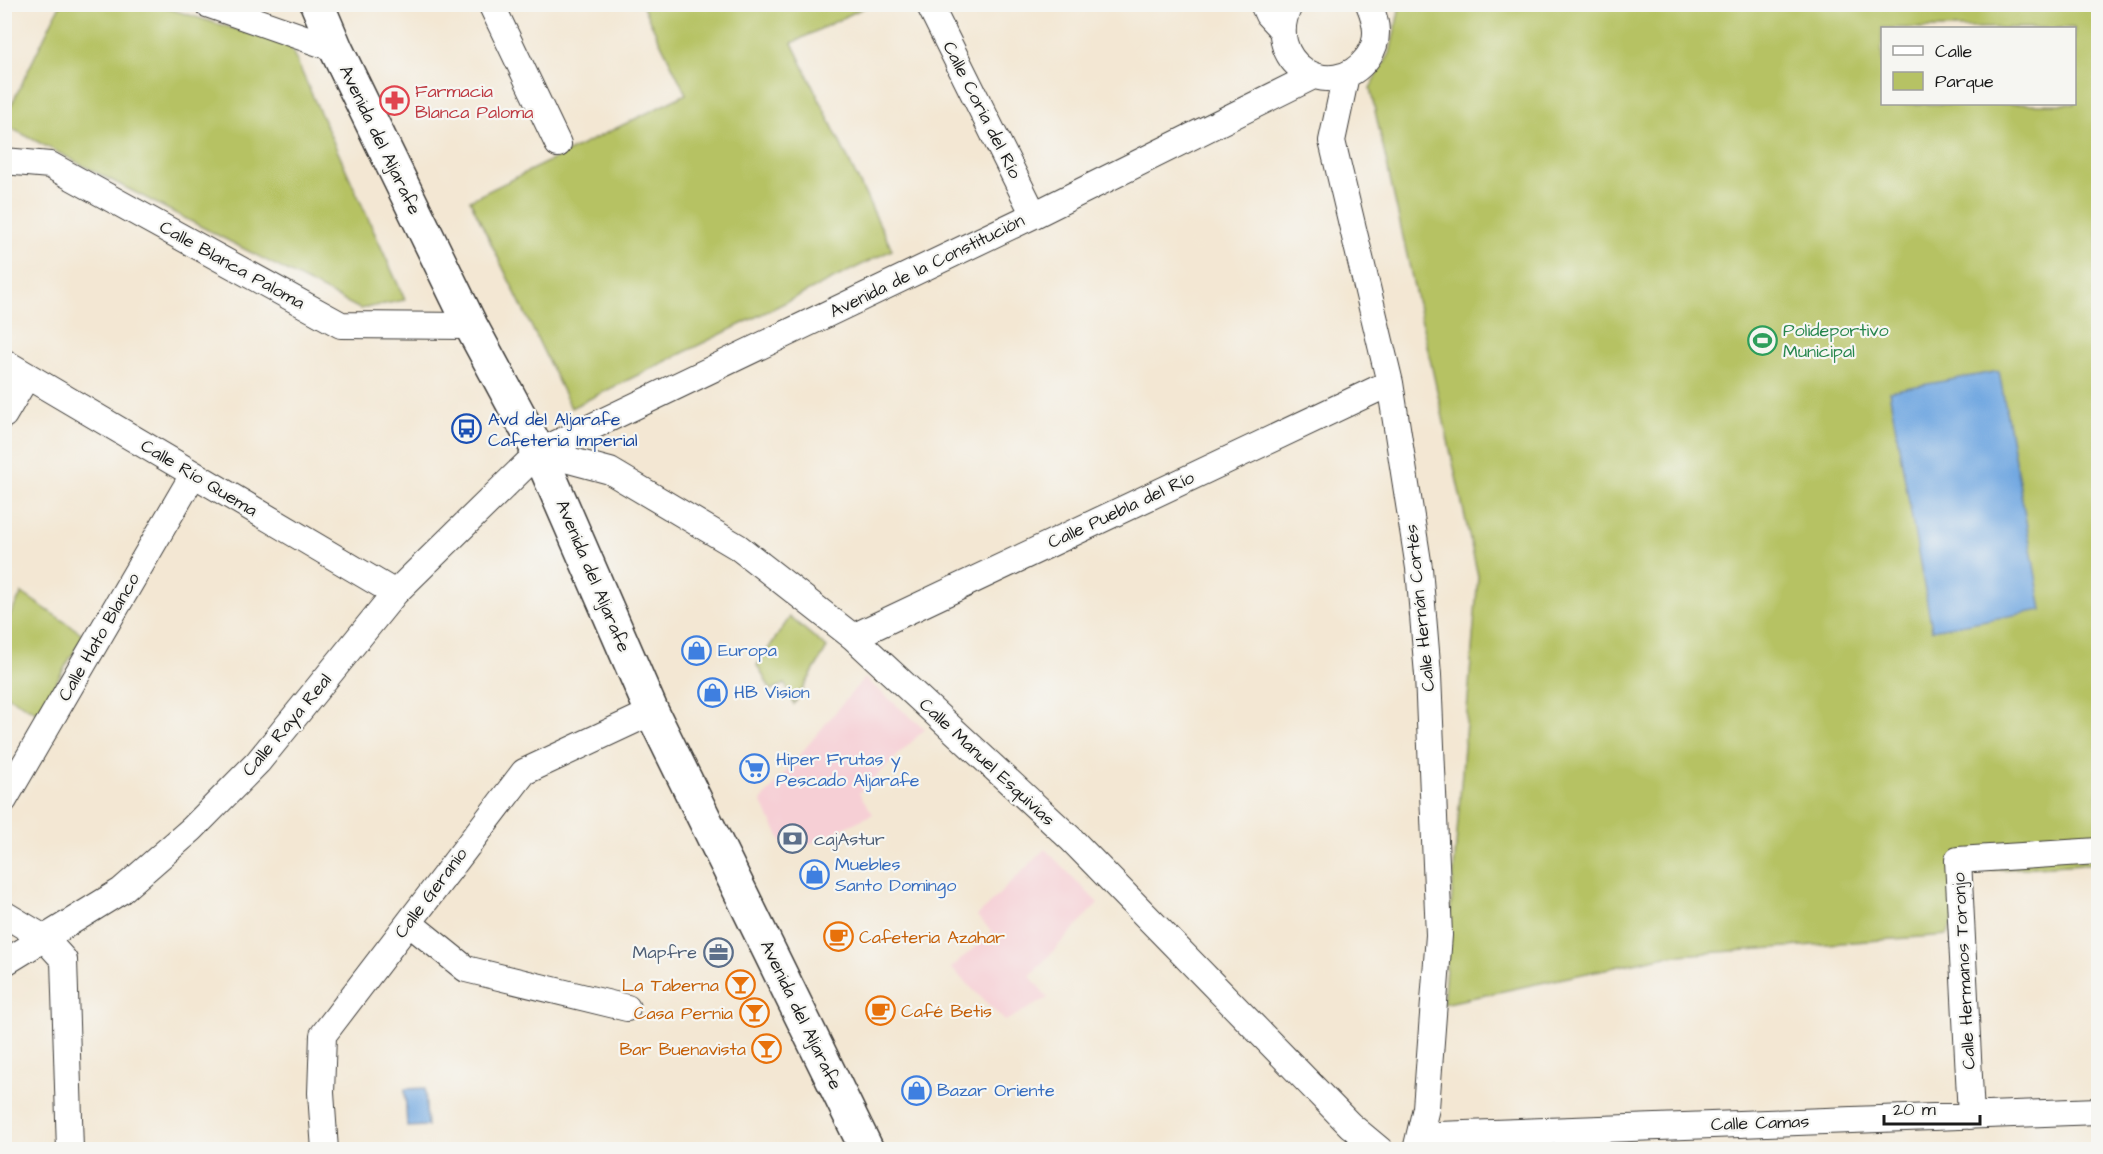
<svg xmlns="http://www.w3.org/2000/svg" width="2103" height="1154" font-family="'Architects Daughter',sans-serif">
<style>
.built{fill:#f6cfd5}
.green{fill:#b6c264;stroke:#696f40;stroke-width:1.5;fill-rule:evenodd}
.water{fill:#73a9e1;stroke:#48627e;stroke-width:1.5}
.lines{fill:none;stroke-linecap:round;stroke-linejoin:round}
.minor-casing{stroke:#3c3a37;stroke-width:28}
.secondary-casing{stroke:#3c3a37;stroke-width:36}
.minor{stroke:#fff;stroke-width:26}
.secondary{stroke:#fff;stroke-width:33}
.labels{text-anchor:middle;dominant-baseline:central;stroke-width:4.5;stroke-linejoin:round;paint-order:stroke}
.health-label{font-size:18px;fill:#be3a42;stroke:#f6f6f2;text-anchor:start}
.street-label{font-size:18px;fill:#1c1c1c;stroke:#f6f6f2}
.leisure-label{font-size:18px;fill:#27864d;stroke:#f6f6f2;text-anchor:start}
.transit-label{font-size:18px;fill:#164399;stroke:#f6f6f2;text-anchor:start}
.shop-label{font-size:18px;fill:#366cbe;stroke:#f6f6f2;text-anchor:start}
.service-label{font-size:18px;fill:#4e5e75;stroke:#f6f6f2;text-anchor:start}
.food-label{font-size:18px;fill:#c56008;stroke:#f6f6f2;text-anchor:end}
</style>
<rect width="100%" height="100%" fill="#f6f6f2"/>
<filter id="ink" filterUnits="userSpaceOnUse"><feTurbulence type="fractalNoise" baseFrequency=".0167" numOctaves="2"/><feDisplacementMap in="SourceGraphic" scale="12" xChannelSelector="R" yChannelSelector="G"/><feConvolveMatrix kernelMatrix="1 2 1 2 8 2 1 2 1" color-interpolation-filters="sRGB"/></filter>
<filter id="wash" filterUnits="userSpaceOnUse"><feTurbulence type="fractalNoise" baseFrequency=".008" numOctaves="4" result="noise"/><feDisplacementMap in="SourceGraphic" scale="24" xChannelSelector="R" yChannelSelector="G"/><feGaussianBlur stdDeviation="1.35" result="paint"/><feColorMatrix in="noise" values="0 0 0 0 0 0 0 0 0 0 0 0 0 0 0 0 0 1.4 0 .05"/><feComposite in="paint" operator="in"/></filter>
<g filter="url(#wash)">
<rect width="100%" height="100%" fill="#f3e7d3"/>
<path class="built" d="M 864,678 L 925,729 L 859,793 L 873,814 L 788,854 L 761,801 Z
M 1045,849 L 1098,903 L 1030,976 L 1048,998 L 1005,1021 L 951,968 L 992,932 L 977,916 Z"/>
<path class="green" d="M 60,5 L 157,5 L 290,46 L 405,300 L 360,309 L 5,125 L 4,120 Z
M 642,5 L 869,5 L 792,43 L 892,250 L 571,408 L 470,200 L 686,94 Z
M 1398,5 L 2098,5 L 2098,863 L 1973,871 L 1947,935 L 1666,956 L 1443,1004 L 1478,576 L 1370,88 L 1390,53 L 1399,11 ZM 1882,28 L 2074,28 L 2074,104 L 1882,104 Z
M 22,593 L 84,635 L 38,713 L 5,695 L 5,624 Z
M 790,617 L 827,648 L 794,704 L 785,684 L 771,690 L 757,665 Z"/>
<path class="water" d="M 1999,371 L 2042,610 L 1932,630 L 1889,391 Z
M 425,1088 L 427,1126 L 407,1127 L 405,1089 Z"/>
</g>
<g filter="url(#ink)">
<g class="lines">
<defs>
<path id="minor" d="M 207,4 L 336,49
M 491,4 L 558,144
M 929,4 L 1034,215
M 1263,4 L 1268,15 L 1282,30
M 1290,4 C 1260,60 1331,107 1368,57 C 1380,40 1377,23 1369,4
M 1346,75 L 1332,141 L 1390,383 L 1419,568 L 1428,675 L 1439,935 L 1426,1108 L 1416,1150
M 4,161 L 50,165 L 341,325 L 471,326
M 4,362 L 395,593
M 4,415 L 27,376
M 539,452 L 610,471 L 738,547 L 853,637 L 1071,839 L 1350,1125 L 1380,1150
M 853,637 L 1390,383
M 4,800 L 193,475
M 4,914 L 44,938 L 64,960 L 70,1150
M 409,923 L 466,969 L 627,1008
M 4,963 L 121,891 L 192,829 L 258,762 L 395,593 L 539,452 L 1034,215 L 1313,76
M 1971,1116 L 1958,860 L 2098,851
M 325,1150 L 321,1093 L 323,1035 L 524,772 L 652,712
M 1428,1150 L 1438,1135 L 2098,1111"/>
<path id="secondary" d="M 317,4 L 336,49 L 471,326 L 539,452 L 652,712 L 867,1150"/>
</defs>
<use href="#minor" class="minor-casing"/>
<use href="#secondary" class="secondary-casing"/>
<use href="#minor" class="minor"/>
<use href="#secondary" class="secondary"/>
</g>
</g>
<defs>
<symbol id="pharmacy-ring" viewBox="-11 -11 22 22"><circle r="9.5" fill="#f6f6f2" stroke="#e0444e" stroke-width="1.5"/><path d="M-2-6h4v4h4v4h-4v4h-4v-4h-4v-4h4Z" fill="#e0444e"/></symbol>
<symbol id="stadium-ring" viewBox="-11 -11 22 22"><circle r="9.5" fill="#f6f6f2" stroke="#2e9e5b" stroke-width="1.5"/><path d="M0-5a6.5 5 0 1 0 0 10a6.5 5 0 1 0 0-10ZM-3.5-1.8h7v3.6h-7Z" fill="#2e9e5b"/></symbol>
<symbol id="bus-ring" viewBox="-11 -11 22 22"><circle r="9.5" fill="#f6f6f2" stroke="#1a4fb4" stroke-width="1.5"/><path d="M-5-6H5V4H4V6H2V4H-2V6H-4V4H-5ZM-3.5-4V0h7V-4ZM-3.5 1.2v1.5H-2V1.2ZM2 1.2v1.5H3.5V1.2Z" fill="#1a4fb4"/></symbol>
<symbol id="shop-ring" viewBox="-11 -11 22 22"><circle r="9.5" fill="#f6f6f2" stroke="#3f7fe0" stroke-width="1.5"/><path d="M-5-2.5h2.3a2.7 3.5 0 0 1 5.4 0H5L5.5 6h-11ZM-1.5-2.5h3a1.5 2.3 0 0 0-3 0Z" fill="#3f7fe0"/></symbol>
<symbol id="supermarket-ring" viewBox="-11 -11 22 22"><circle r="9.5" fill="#f6f6f2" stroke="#3f7fe0" stroke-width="1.5"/><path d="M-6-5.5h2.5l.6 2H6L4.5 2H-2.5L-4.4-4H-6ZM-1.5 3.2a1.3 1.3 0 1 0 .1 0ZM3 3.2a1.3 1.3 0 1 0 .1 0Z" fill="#3f7fe0"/></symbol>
<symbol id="bank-ring" viewBox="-11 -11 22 22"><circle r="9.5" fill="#f6f6f2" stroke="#5c6f8a" stroke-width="1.5"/><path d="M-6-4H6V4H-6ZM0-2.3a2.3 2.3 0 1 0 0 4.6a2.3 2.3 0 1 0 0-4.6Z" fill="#5c6f8a"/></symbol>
<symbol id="cafe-ring" viewBox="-11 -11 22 22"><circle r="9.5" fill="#f6f6f2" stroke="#e8710a" stroke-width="1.5"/><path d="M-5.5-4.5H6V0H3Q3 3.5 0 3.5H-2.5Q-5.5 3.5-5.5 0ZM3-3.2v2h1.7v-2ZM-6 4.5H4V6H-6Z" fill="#e8710a"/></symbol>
<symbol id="office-ring" viewBox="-11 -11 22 22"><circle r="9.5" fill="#f6f6f2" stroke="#5c6f8a" stroke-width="1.5"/><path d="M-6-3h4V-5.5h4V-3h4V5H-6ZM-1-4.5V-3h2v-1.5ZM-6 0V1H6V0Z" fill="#5c6f8a"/></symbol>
<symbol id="bar-ring" viewBox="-11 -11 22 22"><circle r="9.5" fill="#f6f6f2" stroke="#e8710a" stroke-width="1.5"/><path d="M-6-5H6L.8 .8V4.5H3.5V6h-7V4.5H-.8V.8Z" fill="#e8710a"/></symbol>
</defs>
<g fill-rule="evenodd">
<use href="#pharmacy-ring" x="378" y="84" width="33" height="33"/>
<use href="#stadium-ring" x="1746" y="324" width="33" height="33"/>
<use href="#bus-ring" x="450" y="412" width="33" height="33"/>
<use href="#shop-ring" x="680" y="634" width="33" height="33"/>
<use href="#shop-ring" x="696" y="676" width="33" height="33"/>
<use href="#supermarket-ring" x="738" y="752" width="33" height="33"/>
<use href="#bank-ring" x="776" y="822" width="33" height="33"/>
<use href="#shop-ring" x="798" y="858" width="33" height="33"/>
<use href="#cafe-ring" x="822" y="920" width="33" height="33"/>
<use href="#office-ring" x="702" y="936" width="33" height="33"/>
<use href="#bar-ring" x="724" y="968" width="33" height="33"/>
<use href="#cafe-ring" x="864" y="994" width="33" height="33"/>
<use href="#bar-ring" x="738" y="996" width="33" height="33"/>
<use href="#bar-ring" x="750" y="1032" width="33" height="33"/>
<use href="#shop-ring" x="900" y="1074" width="33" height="33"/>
</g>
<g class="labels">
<g class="health-label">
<text x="415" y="91">Farmacia<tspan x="415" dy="21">Blanca Paloma</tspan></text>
</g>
<g class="street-label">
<text transform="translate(982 110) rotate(63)">Calle Coria del Río</text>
<text transform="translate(380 140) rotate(64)">Avenida del Aljarafe</text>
<text transform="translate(232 265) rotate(29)">Calle Blanca Paloma</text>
<text transform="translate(927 266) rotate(-26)">Avenida de la Constitución</text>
<text transform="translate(199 478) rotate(31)">Calle Río Quema</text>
<text transform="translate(1121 510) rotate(-25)">Calle Puebla del Río</text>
<text transform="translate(593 576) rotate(67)">Avenida del Aljarafe</text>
<text transform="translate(1420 608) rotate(-96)">Calle Hernán Cortés</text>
<text transform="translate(99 637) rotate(-60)">Calle Hato Blanco</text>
<text transform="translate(287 725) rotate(-50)">Calle Raya Real</text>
<text transform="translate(987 762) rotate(43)">Calle Manuel Esquivias</text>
<text transform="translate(431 893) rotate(-53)">Calle Geranio</text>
<text transform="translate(1964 971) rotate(-93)">Calle Hermanos Toronjo</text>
<text transform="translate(801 1015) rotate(64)">Avenida del Aljarafe</text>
<text transform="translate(1760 1123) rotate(-2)">Calle Camas</text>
</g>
<g class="leisure-label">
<text x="1783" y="330">Polideportivo<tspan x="1783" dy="21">Municipal</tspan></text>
</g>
<g class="transit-label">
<text x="488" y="419">Avd del Aljarafe<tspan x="488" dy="21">Cafeteria Imperial</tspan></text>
</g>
<g class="shop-label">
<text x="718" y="650">Europa</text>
<text x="734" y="692">HB Vision</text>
<text x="776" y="759">Hiper Frutas y<tspan x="776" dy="21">Pescado Aljarafe</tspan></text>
<text x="835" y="864">Muebles<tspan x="835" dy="21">Santo Domingo</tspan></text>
<text x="937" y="1090">Bazar Oriente</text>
</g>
<g class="service-label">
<text x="814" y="839">cajAstur</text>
<text x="697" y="952" text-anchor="end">Mapfre</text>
</g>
<g class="food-label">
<text x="859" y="937" text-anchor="start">Cafeteria Azahar</text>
<text x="719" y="985">La Taberna</text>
<text x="901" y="1011" text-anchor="start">Café Betis</text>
<text x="733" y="1013">Casa Pernia</text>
<text x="746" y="1049">Bar Buenavista</text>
</g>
</g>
<rect width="2103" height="1154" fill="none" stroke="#f6f6f2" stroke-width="24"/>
<rect x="1881" y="27" width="195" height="78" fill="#f6f6f2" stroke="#9f9f9c" stroke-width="1.5"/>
<rect x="1893" y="46" width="30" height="9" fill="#ffffff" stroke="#9f9f9c" stroke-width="1.5"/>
<text x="1935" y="57" font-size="18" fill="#1c1c1c">Calle</text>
<rect x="1893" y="72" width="30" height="18" fill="#b6c264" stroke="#9f9f9c" stroke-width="1.5"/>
<text x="1935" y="87" font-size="18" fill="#1c1c1c">Parque</text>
<path d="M1884 1115v9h96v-9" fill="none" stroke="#1c1c1c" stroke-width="3"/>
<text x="1893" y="1115" font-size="18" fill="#1c1c1c" stroke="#f6f6f2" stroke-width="4.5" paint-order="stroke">20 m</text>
</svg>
